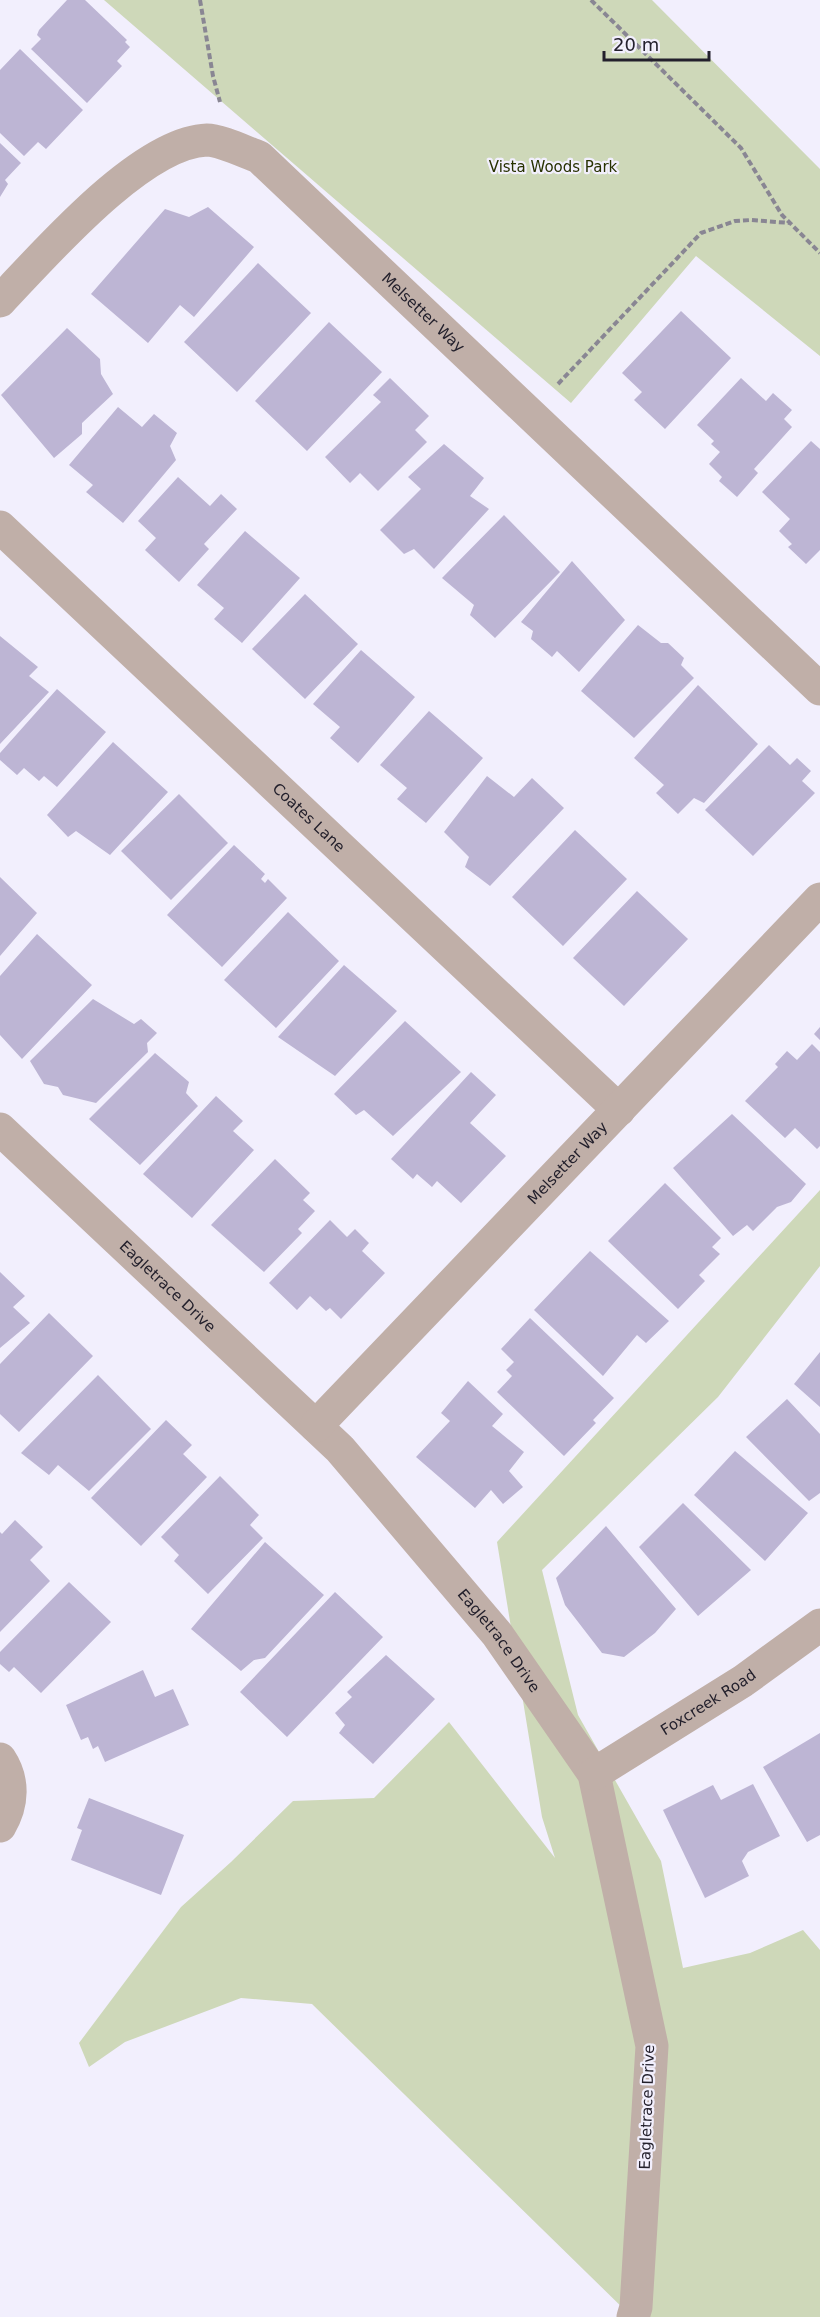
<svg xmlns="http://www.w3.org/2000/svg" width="820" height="2317" font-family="'DejaVu Sans',sans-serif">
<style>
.green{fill:#ced8b9}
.building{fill:#bdb5d4}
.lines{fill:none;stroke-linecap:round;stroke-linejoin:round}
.path{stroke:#898693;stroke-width:4;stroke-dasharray:6 3;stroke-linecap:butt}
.minor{stroke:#c0afa8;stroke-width:33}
.labels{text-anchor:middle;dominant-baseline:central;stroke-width:4.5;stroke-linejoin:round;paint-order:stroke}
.park-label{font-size:15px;fill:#273100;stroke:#f2effd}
.street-label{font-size:15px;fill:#23202c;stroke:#f2effd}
</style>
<rect width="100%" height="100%" fill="#f2effd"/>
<path class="green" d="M 104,0 L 652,0 L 820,169 L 820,356 L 696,256 L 571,403 Z
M 820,1190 L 820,1266 L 718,1397 L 542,1570 L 578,1715 L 661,1861 L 683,1968 L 750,1953 L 803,1930 L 820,1950 L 820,2317 L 632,2317 L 312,2004 L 241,1998 L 125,2042 L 89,2067 L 79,2043 L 181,1907 L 231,1862 L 293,1801 L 374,1798 L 449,1722 L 555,1858 L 542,1817 L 497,1542 Z"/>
<path class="building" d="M 67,0 L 85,0 L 127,40 L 125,42 L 130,47 L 117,61 L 122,66 L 87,103 L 31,49 L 41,39 L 37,35 L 39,30 Z
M 20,49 L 83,110 L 46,149 L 38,142 L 24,156 L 0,133 L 0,70 Z
M 0,143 L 21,163 L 5,180 L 8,184 L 0,197 Z
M 208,207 L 254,247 L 194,317 L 180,305 L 148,343 L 91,294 L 165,209 L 189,217 Z
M 258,263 L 311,313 L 237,392 L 184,342 Z
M 681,311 L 731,358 L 665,429 L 634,400 L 642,392 L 622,373 Z
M 329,322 L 382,372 L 307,451 L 255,401 Z
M 67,328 L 100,359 L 101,374 L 113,394 L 82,423 L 82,434 L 54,458 L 1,395 Z
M 390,378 L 429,416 L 415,430 L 427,442 L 378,491 L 360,473 L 350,483 L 325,457 L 381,402 L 373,395 Z
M 741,378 L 766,401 L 773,393 L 792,410 L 784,419 L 792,427 L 754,469 L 758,473 L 737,497 L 719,481 L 722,477 L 709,464 L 720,452 L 711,444 L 714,441 L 697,425 Z
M 118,407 L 142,427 L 154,414 L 177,433 L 170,446 L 176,460 L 123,523 L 86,492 L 93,485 L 69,465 Z
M 811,441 L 820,449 L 820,550 L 806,564 L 788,547 L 792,544 L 779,531 L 790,519 L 762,492 Z
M 444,444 L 484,478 L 470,496 L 489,509 L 434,569 L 414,549 L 404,554 L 380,530 L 421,489 L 408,477 Z
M 178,477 L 210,506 L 221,494 L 237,509 L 204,544 L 209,549 L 179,582 L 145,550 L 156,538 L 138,521 Z
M 504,515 L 560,572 L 495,638 L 470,615 L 474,605 L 442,578 Z
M 245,531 L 300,578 L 242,643 L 214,619 L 224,608 L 197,585 Z
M 572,561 L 625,620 L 579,672 L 557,651 L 552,657 L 531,639 L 533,631 L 521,622 Z
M 305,594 L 358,644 L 305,699 L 252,649 Z
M 638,625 L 661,643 L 668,643 L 684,658 L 681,665 L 694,678 L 634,738 L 581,691 Z
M 0,636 L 38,667 L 29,676 L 49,692 L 0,744 Z
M 361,650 L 415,697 L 358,763 L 330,738 L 340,727 L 313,704 Z
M 698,685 L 758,744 L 704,803 L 694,798 L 678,814 L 656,793 L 664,785 L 634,758 Z
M 57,689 L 106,732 L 57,787 L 44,776 L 39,781 L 24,768 L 17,775 L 0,760 L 0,753 Z
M 429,711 L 483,758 L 426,823 L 397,799 L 407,788 L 380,765 Z
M 113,742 L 168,792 L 110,855 L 76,831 L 68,837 L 47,815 Z
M 769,745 L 790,765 L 797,758 L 811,771 L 802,781 L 815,793 L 753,856 L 705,810 Z
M 487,776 L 514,797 L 532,778 L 564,808 L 490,886 L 465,867 L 469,857 L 444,832 Z
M 179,794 L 228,843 L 171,900 L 121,851 Z
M 575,830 L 627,879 L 563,946 L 512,897 Z
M 234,845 L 265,874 L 261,879 L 265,883 L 268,879 L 287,898 L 222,967 L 167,915 Z
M 0,877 L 37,913 L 0,956 Z
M 637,891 L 688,939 L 624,1006 L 573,958 Z
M 288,912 L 339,961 L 276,1028 L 224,980 Z
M 37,934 L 92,985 L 22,1059 L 0,1035 L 0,976 Z
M 344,965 L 397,1011 L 335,1076 L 278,1037 Z
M 93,999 L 134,1024 L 141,1019 L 157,1033 L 147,1043 L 148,1052 L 96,1103 L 63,1095 L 58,1087 L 44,1084 L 30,1061 Z
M 405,1021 L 461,1072 L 393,1136 L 364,1110 L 356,1115 L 334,1094 Z
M 820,1027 L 820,1040 L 814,1034 Z
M 812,1044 L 820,1052 L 820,1146 L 817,1149 L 795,1128 L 785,1138 L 745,1101 L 778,1067 L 775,1064 L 787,1051 L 797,1060 Z
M 155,1053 L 189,1082 L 186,1093 L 198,1106 L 140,1165 L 89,1119 Z
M 471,1072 L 496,1095 L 470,1123 L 506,1156 L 461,1203 L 437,1181 L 432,1187 L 417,1174 L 413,1179 L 391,1159 Z
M 216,1096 L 243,1121 L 233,1131 L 254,1150 L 192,1218 L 143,1174 Z
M 732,1114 L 806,1184 L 791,1202 L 777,1207 L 753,1231 L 747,1225 L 733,1236 L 673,1168 Z
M 275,1159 L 310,1193 L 303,1200 L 315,1211 L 298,1229 L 302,1233 L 264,1272 L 211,1225 Z
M 665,1183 L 721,1238 L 712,1247 L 720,1254 L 699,1275 L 705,1281 L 678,1309 L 608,1241 Z
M 330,1220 L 347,1237 L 355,1229 L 369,1243 L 362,1251 L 385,1273 L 341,1319 L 330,1308 L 326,1311 L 310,1296 L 297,1310 L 269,1283 Z
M 590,1251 L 669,1321 L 646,1343 L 637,1335 L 603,1376 L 534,1310 Z
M 0,1272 L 25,1296 L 13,1307 L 30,1323 L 0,1348 Z
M 49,1313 L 93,1356 L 19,1432 L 0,1414 L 0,1364 Z
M 530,1318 L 614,1398 L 593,1420 L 596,1423 L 564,1456 L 497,1392 L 512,1376 L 506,1370 L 514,1362 L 501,1349 Z
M 820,1352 L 820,1407 L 794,1384 Z
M 98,1375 L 151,1429 L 89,1491 L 58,1465 L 49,1475 L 21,1453 Z
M 468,1381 L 503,1414 L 492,1426 L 524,1452 L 509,1471 L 523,1487 L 503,1504 L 491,1490 L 475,1508 L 416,1457 L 450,1421 L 441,1413 Z
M 787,1399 L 820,1434 L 820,1493 L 809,1501 L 746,1437 Z
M 166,1420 L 192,1445 L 183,1454 L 207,1477 L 141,1546 L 91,1498 Z
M 735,1451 L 808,1513 L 765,1561 L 694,1495 Z
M 220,1476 L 259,1515 L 250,1525 L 263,1538 L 208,1594 L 174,1561 L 179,1555 L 161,1537 Z
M 683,1503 L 751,1570 L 698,1616 L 639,1547 Z
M 15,1520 L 43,1547 L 30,1560 L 50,1581 L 0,1632 L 0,1532 L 2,1534 Z
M 606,1526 L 676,1609 L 655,1633 L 624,1657 L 602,1653 L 565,1605 L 556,1578 Z
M 265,1542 L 324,1595 L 265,1658 L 254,1660 L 241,1671 L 191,1629 Z
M 69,1582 L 111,1622 L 41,1693 L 14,1667 L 9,1672 L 0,1664 L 0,1652 Z
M 335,1592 L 383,1637 L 287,1737 L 240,1692 Z
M 386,1655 L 435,1699 L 373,1764 L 339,1733 L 345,1725 L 335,1713 L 352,1697 L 347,1692 Z
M 143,1670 L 155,1697 L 173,1689 L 189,1725 L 105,1762 L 98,1746 L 93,1749 L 88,1737 L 81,1740 L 66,1705 Z
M 820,1733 L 820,1835 L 807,1842 L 763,1767 Z
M 753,1784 L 780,1836 L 748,1852 L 742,1861 L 749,1876 L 705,1898 L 663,1810 L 713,1785 L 721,1800 Z
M 89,1798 L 184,1835 L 161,1895 L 71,1860 L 82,1830 L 77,1828 Z"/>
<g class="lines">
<path class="path" d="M 200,0 L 213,76 L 220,102
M 591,0 L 741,148 L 782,215 L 820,253
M 558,384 L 701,233 L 735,221 L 751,220 L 790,223"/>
<g class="minor">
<path id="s1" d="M 0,301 C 44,255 141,142 207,140 C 220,140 245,152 259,157 L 820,689"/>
<path id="s2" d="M 0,527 L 619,1110"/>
<path id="s3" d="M 0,1129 L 340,1449 L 497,1634 L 594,1774 L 652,2046 L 636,2307 L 633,2317"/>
<path id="s4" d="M 316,1426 L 820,899"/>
<path d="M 0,1759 C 14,1780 13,1804 0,1826"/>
<path id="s5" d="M 594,1774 L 743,1681 L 820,1625"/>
</g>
</g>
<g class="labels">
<g class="park-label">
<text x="553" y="167">Vista Woods Park</text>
</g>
<g class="street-label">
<text stroke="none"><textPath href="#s1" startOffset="548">Melsetter Way</textPath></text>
<text stroke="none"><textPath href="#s2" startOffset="424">Coates Lane</textPath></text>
<text stroke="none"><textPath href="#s4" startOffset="364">Melsetter Way</textPath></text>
<text stroke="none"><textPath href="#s3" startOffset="230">Eagletrace Drive</textPath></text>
<text stroke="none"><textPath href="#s3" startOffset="716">Eagletrace Drive</textPath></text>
<text stroke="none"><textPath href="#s5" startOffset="135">Foxcreek Road</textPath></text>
<text transform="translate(647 2107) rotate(-88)">Eagletrace Drive</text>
</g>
</g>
<path d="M604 51v9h105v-9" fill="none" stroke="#23202c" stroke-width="3"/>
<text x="613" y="51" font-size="18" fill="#23202c" stroke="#f2effd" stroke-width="4.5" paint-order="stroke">20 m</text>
</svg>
